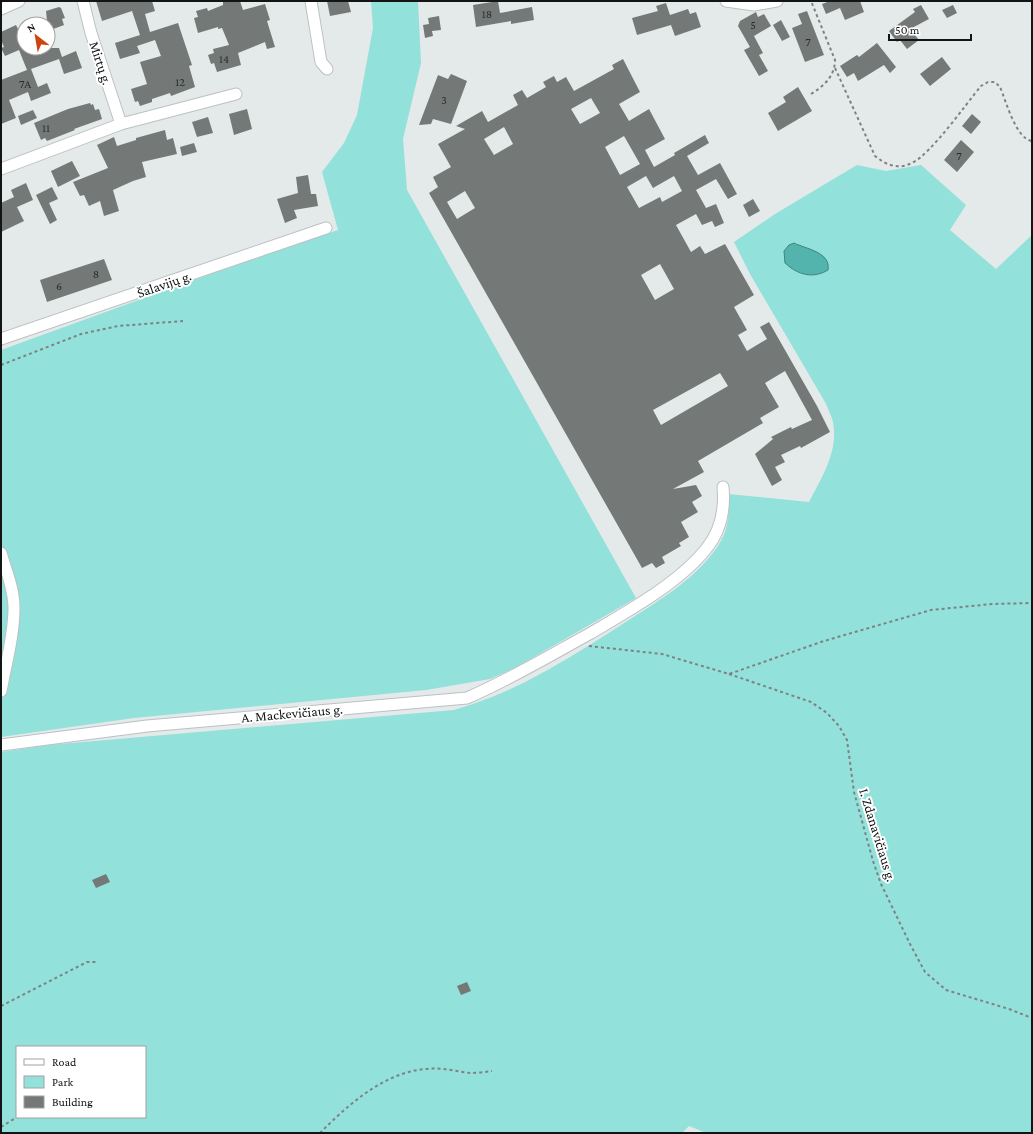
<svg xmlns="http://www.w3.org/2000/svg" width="1033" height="1134" font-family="'Crimson Pro',serif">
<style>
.green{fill:#92e1da;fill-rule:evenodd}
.water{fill:#53b4ad;stroke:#40847f}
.building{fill:#747978;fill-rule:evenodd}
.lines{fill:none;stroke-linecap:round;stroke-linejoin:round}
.minor-casing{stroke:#bcc1c1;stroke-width:13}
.path{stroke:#7f8282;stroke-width:2;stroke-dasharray:3 3;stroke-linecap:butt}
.minor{stroke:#fff;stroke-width:11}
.labels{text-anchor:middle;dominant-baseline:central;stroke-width:4;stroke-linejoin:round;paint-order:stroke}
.number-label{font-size:12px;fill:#2b2e2e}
.street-label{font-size:14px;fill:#131515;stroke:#fff}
</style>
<rect width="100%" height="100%" fill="#e4e9e9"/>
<path class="green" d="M 371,1 L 418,1 L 421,63 L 403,139 L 407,190 L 636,598 L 515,668 L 490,679 L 426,690 L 134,718 L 1,737 L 1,350 L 213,273 L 338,230 L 322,172 L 344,143 L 357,115 L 373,28 Z
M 857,165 L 886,171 L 921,165 L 966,205 L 950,230 L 996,269 L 1032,235 L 1032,1133 L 703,1133 L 704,1132 L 689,1126 L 682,1133 L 1,1133 L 1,752 L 49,745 L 454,710 C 467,706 479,702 492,697 C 538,679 590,645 632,618 C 660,600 691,581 712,554 C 728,535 730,518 728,494 L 809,502 C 821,479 839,451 833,422 C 831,415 828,408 825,402 L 750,274 L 734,242 L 775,214 ZM 17,1047 L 145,1047 L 145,1117 L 17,1117 Z"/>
<path class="water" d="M 794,243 C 806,249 831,252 828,270 C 813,279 798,275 785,263 L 784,251 L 789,245 Z"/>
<path class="building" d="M 96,1 L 152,1 L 155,11 L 145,14 L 150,32 L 178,23 L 192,65 L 189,66 L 195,87 L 171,96 L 170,93 L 152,99 L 152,102 L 140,106 L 138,101 L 135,102 L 131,89 L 147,84 L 140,62 L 161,56 L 155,40 L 137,46 L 140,53 L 120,59 L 115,43 L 140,35 L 132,11 L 102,21 Z
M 223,1 L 240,1 L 243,10 L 265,4 L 270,20 L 267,21 L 275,47 L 267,49 L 265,42 L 238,53 L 241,65 L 217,72 L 214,63 L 211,64 L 208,55 L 214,53 L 213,49 L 229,45 L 222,28 L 218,29 L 218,27 L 198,33 L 194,18 L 198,17 L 196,11 L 207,8 L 208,11 L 223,5 Z
M 327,1 L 348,1 L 351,12 L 330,16 Z
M 498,1 L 500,13 L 532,7 L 534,20 L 511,24 L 511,21 L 476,27 L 473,5 Z
M 830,1 L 860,1 L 864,12 L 845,20 L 840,8 L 826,14 L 822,4 Z
M 666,3 L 670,15 L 688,9 L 690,14 L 696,12 L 701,27 L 675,36 L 671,25 L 637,35 L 632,18 L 658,11 L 656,6 Z
M 921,5 L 929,19 L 910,29 L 919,40 L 907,49 L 900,40 L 897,42 L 889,31 L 915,12 L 913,9 Z
M 953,5 L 957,13 L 947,18 L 942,10 Z
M 59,7 L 61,8 L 65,18 L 62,19 L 64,25 L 48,31 L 46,11 Z
M 807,11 L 824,55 L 805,62 L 792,28 L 802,24 L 798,14 Z
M 756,12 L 758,17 L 764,14 L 771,26 L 754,36 L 763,53 L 759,55 L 768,71 L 759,76 L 744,50 L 750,47 L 738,26 L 740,21 Z
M 439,16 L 441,30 L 432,31 L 433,36 L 425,38 L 423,25 L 429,24 L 428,18 Z
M 781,20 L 790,37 L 782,41 L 773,25 Z
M 16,25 L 24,41 L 23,48 L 59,48 L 62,57 L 76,51 L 82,68 L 64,74 L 59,59 L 31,69 L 38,87 L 47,83 L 51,93 L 31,101 L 28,92 L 9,100 L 16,118 L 1,124 L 1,80 L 27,70 L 19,50 L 5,56 L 1,48 L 4,47 L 1,40 L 1,32 Z
M 877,43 L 896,67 L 890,73 L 884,65 L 858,81 L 854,73 L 847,77 L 840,66 L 857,55 L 859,57 Z
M 942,57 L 951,69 L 930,86 L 920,74 Z
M 623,59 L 640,92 L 619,104 L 629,121 L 649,109 L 665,139 L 645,150 L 654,167 L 675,155 L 674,153 L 705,135 L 709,143 L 687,156 L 698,175 L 720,163 L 737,194 L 728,199 L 716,179 L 696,190 L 706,208 L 716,204 L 724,223 L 715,227 L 712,221 L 702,225 L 696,214 L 676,225 L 691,252 L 700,246 L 705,254 L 725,244 L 754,295 L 734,307 L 747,330 L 738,335 L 747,351 L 767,339 L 760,327 L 769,322 L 817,406 L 830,432 L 801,448 L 800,446 L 781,455 L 785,462 L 775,467 L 782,480 L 772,486 L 755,454 L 773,439 L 771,437 L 791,427 L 792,429 L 812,420 L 785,371 L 765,383 L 779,407 L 760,418 L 763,423 L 698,461 L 704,472 L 673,489 L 696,485 L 702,496 L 692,502 L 698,512 L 681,522 L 689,537 L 679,543 L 681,546 L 662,557 L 665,563 L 656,568 L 652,563 L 642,568 L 429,193 L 438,187 L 433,177 L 451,167 L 438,144 L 465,129 L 456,126 L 482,111 L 488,122 L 518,105 L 513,95 L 522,90 L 527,98 L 546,87 L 543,82 L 554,76 L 557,82 L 566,77 L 574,91 L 614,69 L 612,65 ZM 591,98 L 600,113 L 580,124 L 571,109 ZM 504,127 L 513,144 L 494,155 L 484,139 ZM 624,136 L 640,164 L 620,175 L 605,147 ZM 646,176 L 653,188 L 674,176 L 682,191 L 662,202 L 660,197 L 639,208 L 627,187 ZM 465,191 L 475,208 L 457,219 L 447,202 ZM 660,264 L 674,289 L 655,300 L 641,275 ZM 720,373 L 728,386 L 661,425 L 653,410 Z
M 451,74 L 467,81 L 451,124 L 433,119 L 431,124 L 419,125 L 438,75 L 448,79 Z
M 798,87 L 812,111 L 778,131 L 768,113 L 786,102 L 783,97 Z
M 90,103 L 91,105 L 93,104 L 95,110 L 99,109 L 102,119 L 74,129 L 75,130 L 47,141 L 45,138 L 41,140 L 34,123 L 68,109 Z
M 247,109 L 252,129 L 234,135 L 229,114 Z
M 33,110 L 37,118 L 21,125 L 18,116 Z
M 972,114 L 981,122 L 971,134 L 962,126 Z
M 208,117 L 213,133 L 197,137 L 192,122 Z
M 165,130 L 167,140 L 173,138 L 177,154 L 142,162 L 146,177 L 133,181 L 113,190 L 119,211 L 104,216 L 100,201 L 89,206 L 84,195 L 80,196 L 73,182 L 108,168 L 97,145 L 114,137 L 117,146 L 136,140 L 136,138 Z
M 961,140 L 974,152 L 957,172 L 944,160 Z
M 194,143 L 197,152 L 182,156 L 180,147 Z
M 72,161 L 80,176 L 58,187 L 51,171 Z
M 308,175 L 311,194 L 316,194 L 318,206 L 294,210 L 297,218 L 285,223 L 277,199 L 298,193 L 296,177 Z
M 26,183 L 33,200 L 17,207 L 24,221 L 1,232 L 1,203 L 14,197 L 11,190 Z
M 52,187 L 58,199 L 49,203 L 57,220 L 50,224 L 36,195 Z
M 753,199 L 760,211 L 749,217 L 743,205 Z
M 104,259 L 112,280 L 47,302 L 40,280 Z
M 106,874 L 110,882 L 96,888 L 92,880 Z
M 467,982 L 471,991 L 461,995 L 457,986 Z"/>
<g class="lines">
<defs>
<path id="minor" d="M 83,1 L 91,33 L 121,124
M 311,1 L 321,62 L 327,69
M 726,1 L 754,5 L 777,1
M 1,9 L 19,1
M 1,169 L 121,124 L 236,94
M 1,339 L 326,228
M 1,553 C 6,570 14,589 14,608 C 14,635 6,664 1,691
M 1,745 L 147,726 L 467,698 C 511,679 549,656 591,633 C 628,611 679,583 706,549 C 721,531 725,509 723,487"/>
</defs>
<use href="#minor" class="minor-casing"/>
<path class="path" d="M 835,68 L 875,156 C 886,165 898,170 912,163 C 931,154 966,104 981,86 L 988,82 L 995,82 L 1000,87 C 1006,101 1016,139 1032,141
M 811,94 C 824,86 835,76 835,60 L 811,1
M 1,365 L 81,334 L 118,326 L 183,321
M 589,646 L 662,654 L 729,674 L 824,641 L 931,610 L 992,604 L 1032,603
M 729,674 L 811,702 L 827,713 L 839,726 L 847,740 L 854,792 L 873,861 L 881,884 L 910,944 L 925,972 L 946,990 L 1009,1009 L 1032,1018
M 1,1006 L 87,962 L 98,962
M 1,1127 L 17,1117
M 320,1133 C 348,1105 383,1073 425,1069 C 440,1067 455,1071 470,1073 C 477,1073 485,1072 492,1071"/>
<use href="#minor" class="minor"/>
</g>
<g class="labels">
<g class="number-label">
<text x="487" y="14">18</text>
<text x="753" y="25">5</text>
<text x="808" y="42">7</text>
<text x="224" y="59">14</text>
<text x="180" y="82">12</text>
<text x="25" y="84">7A</text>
<text x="444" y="100">3</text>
<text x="46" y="128">11</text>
<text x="959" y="156">7</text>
<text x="96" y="274">8</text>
<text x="59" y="286">6</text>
</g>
<g class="street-label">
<text transform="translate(101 63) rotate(72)">Mirtų g.</text>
<text transform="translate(164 284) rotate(-19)">Šalavijų g.</text>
<text transform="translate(292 713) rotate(-5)">A. Mackevičiaus g.</text>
<text transform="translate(878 835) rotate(73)">I. Zdanavičiaus g.</text>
</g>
</g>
<rect width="1033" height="1134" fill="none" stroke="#131515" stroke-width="4"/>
<rect x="16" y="1046" width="130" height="72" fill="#ffffff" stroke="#a1a1a1"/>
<rect x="24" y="1059" width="20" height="6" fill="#ffffff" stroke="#a1a1a1"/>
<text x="52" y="1066" font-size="12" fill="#131515">Road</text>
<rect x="24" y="1076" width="20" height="12" fill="#92e1da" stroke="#a1a1a1"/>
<text x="52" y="1086" font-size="12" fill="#131515">Park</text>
<rect x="24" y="1096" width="20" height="12" fill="#747978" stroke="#a1a1a1"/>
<text x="52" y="1106" font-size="12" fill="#131515">Building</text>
<g transform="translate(36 36) rotate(329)"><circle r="19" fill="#ffffff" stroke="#a1a1a1"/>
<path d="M0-3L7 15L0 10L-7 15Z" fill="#cc450f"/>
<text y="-6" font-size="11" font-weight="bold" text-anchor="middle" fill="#131515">N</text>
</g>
<path d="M889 34v6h82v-6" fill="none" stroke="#131515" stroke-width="2"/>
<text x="895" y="34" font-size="12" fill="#131515" stroke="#ffffff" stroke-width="3" paint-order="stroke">50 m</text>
</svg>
